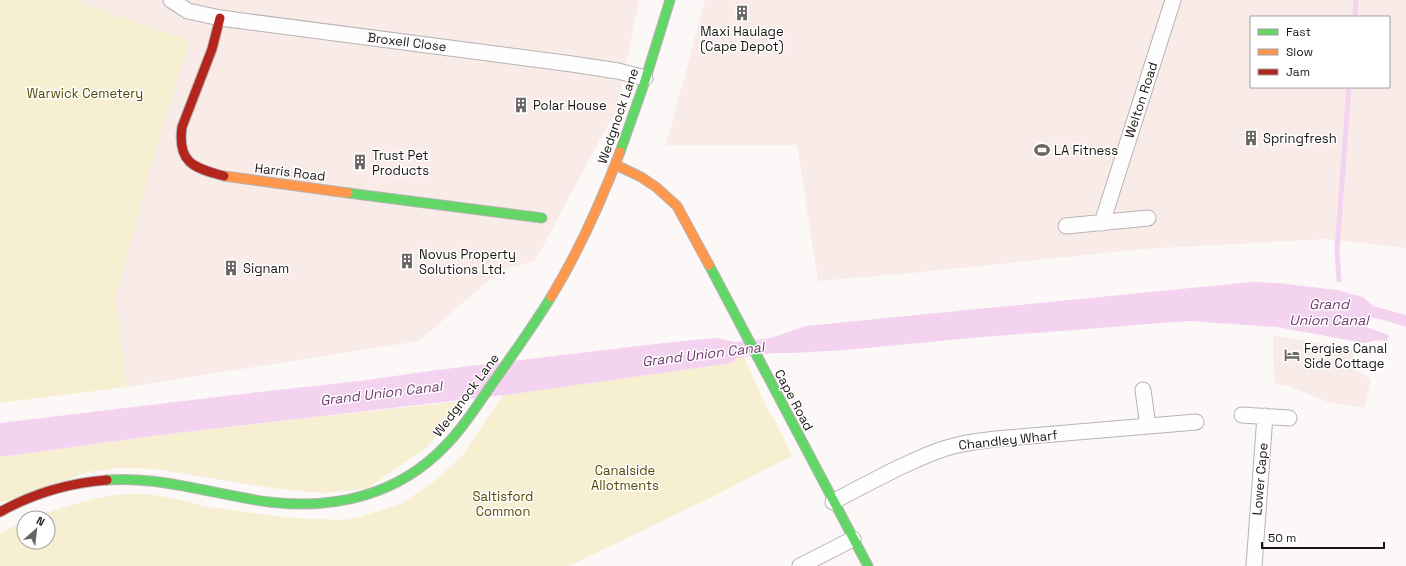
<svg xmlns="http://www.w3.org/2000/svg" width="1406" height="566" font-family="'Space Grotesk',sans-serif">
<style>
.built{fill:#f8ebe8;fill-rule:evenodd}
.green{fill:#f6efd2}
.water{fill:#f4d3f1}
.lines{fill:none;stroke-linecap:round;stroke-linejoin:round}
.stream{stroke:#f4d3f1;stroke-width:5}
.street-casing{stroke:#b7b3b2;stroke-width:17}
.fast-casing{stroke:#b7b3b2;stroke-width:11}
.slow-casing{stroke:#b7b3b2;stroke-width:11}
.jam-casing{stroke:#b7b3b2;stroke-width:11}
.street{stroke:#fffefe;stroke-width:15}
.fast{stroke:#63d668;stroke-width:9}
.slow{stroke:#ff974d;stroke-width:9}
.jam{stroke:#b3261e;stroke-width:9}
.labels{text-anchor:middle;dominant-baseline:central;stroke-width:3;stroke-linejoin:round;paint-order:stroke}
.poi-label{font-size:13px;fill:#1a1615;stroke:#fff;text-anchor:start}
.street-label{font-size:13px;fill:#1a1615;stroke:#fff}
.park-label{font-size:13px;fill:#544900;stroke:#fff}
.water-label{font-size:14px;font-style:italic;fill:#6e386d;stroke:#fff}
</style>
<rect width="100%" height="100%" fill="#fdf8f8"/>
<path class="built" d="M 72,0 L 639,0 L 618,106 L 535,261 L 501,270 L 419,341 L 127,387 L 116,298 L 153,159 L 190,40 Z
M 705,0 L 1406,0 L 1406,248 L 1326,239 L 1143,249 L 922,272 L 818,281 L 797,145 L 666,145 ZM 1251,17 L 1389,17 L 1389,87 L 1251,87 Z
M 1273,335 L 1353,349 L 1354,369 L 1371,379 L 1365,408 L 1328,402 L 1291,387 L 1274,383 Z"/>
<path class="green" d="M 0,0 L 72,0 L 190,40 L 153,159 L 116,298 L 127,387 L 0,403 Z
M 744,357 L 770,415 L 774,418 L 792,456 L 710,498 L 569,566 L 0,566 L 0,534 L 21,522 L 24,520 L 24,542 L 48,542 L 48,518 L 30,518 L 68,506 L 97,498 L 124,494 L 147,494 L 172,498 L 209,507 L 292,518 L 344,520 L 359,517 L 401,504 L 436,480 L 463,455 L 503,395 L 732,363 L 737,358 Z
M 462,401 L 438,434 L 426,448 L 366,489 L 323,493 L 278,489 L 156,469 L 120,468 L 88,472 L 0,503 L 0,457 L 168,434 Z"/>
<path class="water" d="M 1251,282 L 1278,283 L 1337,290 L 1363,297 L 1373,306 L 1406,315 L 1406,327 C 1393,323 1368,313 1357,319 L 1357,321 L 1363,326 L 1389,335 L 1387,341 L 1377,340 L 1364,343 L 1277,327 L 1188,321 L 971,338 L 846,350 L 792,353 L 774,353 L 737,358 L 732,363 L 520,393 L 168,434 L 0,457 L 0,423 L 250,393 L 360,381 L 437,370 L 672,342 L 717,338 L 735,342 L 771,338 L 806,326 Z"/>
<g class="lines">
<path class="stream" d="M 1355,17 L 1356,0
M 1339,280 L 1337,250 L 1349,87"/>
<defs>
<path id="street" d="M 171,0 L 188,11 L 220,18 L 572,64 L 618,71 L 645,78
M 1102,223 L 1173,0
M 1066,226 L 1148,218
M 1143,390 L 1148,426
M 1242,415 L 1289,418
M 833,502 C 854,490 875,480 896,469 C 914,461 931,452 950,447 C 965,442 981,441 996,439 L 1196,422
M 800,566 L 853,539
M 1254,566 L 1265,416"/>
<path id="fast" d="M 620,152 L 644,84 L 670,0
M 348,193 L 542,218
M 709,265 L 868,566
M 107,480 C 162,476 215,495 269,502 C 335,510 399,495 446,445 C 463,428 476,407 490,387 C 511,357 532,328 551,297"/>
<path id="slow" d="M 616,165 L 641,177 L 656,187 L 677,206 L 709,265
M 224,176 L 348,193
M 551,297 C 579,251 601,202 620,152"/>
<path id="jam" d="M 220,18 L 212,49 L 182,127 C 177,162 193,168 224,176
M 0,512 C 34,493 68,483 107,480"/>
</defs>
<use href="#street" class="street-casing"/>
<use href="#fast" class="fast-casing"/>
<use href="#slow" class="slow-casing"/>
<use href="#jam" class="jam-casing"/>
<use href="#street" class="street"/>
<use href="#fast" class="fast"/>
<use href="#slow" class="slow"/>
<use href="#jam" class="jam"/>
</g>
<defs>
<symbol id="building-bare" viewBox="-9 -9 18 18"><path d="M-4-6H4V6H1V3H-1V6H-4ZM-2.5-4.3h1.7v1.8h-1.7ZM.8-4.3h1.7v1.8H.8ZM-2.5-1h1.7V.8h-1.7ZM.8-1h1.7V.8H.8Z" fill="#696564" stroke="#fff" stroke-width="2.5" paint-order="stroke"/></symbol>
<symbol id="stadium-bare" viewBox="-9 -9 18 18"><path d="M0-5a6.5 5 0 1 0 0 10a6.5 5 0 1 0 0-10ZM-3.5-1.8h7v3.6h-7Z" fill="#696564" stroke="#fff" stroke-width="2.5" paint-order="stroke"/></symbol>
<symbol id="hotel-bare" viewBox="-9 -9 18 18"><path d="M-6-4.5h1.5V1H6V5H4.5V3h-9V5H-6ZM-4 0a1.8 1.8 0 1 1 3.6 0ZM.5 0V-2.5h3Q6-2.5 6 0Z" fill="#696564" stroke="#fff" stroke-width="2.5" paint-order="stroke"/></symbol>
</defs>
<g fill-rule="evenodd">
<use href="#building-bare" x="731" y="2" width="22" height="22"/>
<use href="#building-bare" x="510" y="94" width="22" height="22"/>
<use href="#building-bare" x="1240" y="127" width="22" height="22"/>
<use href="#stadium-bare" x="1031" y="139" width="22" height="22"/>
<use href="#building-bare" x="349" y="151" width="22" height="22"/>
<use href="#building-bare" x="396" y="250" width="22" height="22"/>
<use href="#building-bare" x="220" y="257" width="22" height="22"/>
<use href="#hotel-bare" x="1281" y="344" width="22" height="22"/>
</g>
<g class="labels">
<g class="poi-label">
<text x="742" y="31" text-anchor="middle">Maxi Haulage<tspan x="742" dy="15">(Cape Depot)</tspan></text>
<text x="533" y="105">Polar House</text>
<text x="1263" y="138">Springfresh</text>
<text x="1054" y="150">LA Fitness</text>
<text x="372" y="155">Trust Pet<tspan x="372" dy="15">Products</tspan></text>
<text x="419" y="254">Novus Property<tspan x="419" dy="15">Solutions Ltd.</tspan></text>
<text x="243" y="268">Signam</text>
<text x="1304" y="348">Fergies Canal<tspan x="1304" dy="15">Side Cottage</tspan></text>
</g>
<g class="street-label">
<text transform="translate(407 42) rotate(7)">Broxell Close</text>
<text transform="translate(1141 100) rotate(-72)">Welton Road</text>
<text transform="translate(618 116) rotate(-71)">Wedgnock Lane</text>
<text transform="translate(290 172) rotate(7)">Harris Road</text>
<text transform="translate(466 395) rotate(-53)">Wedgnock Lane</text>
<text transform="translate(794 400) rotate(62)">Cape Road</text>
<text transform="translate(1008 440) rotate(-6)">Chandley Wharf</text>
<text transform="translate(1260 479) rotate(-85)">Lower Cape</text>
</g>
<g class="park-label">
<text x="85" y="93">Warwick Cemetery</text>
<text x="625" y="470">Canalside<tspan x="625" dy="15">Allotments</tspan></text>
<text x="503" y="496">Saltisford<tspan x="503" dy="15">Common</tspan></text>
</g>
<g class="water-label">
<text x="1329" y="304">Grand<tspan x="1329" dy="16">Union Canal</tspan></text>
<text transform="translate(703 354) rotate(-7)">Grand Union Canal</text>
<text transform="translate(381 393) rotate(-7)">Grand Union Canal</text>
</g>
</g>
<rect x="1250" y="16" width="140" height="72" fill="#ffffff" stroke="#a3a2a1"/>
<rect x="1258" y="29" width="20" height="6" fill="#63d668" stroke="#a3a2a1"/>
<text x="1286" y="36" font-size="12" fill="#1a1615">Fast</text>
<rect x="1258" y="49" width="20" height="6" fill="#ff974d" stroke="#a3a2a1"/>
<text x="1286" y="56" font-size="12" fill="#1a1615">Slow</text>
<rect x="1258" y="69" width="20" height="6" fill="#b3261e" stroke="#a3a2a1"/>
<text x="1286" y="76" font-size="12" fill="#1a1615">Jam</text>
<g transform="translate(36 530) rotate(28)"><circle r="19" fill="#ffffff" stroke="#a3a2a1"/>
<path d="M0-3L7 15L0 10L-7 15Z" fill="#696564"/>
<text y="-6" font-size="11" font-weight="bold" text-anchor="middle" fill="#1a1615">N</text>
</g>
<path d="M1262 542v6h122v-6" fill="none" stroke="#1a1615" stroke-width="2"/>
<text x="1268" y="542" font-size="12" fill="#1a1615" stroke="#ffffff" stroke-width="3" paint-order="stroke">50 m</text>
</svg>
